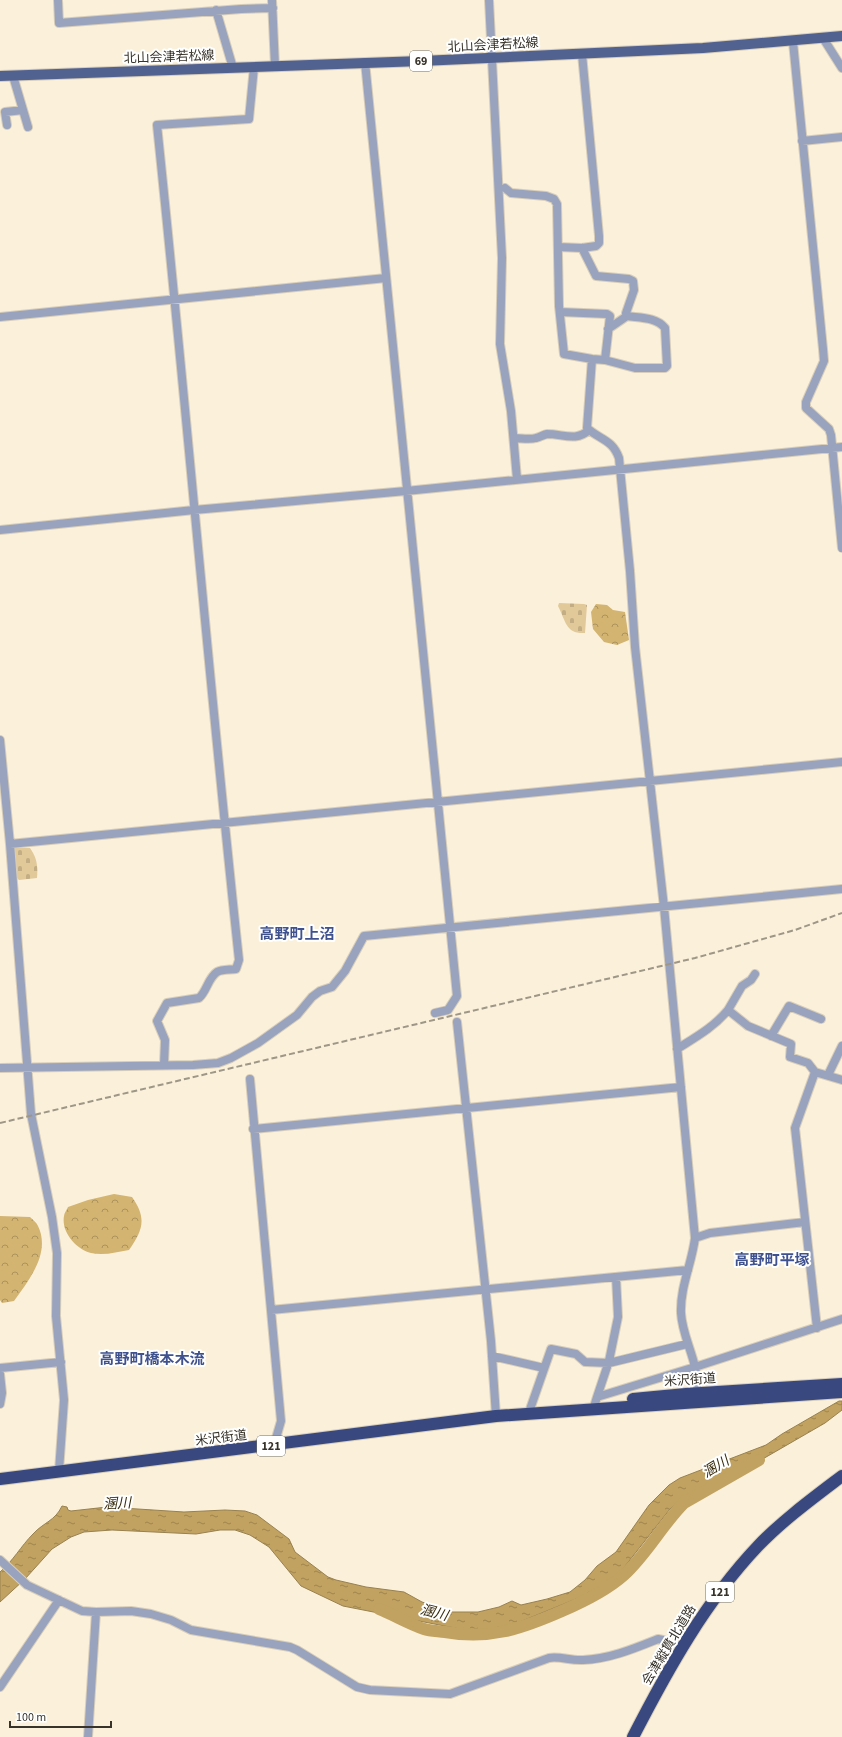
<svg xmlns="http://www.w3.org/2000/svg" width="842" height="1737" font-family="'Source Sans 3','Noto Sans JP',sans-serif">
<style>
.forest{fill:url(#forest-crowns)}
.cemetery{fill:url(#cemetery-stones)}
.water{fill:url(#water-ripples);stroke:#988150}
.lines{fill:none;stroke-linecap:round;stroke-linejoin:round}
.river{stroke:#c1a260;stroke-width:12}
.minor-casing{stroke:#d8ceba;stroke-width:10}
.major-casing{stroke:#d8ceba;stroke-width:12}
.highway-casing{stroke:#d8ceba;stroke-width:14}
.minor{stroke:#99a3be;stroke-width:8}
.major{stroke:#516190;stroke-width:10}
.highway{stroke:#39497f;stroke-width:12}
.rail{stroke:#9e9686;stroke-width:2;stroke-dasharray:6 3;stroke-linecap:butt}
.labels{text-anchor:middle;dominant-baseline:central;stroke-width:4;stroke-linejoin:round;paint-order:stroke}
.shield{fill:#fff;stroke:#73706a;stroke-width:1}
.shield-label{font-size:12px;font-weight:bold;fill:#37332a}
.street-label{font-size:13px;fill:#37332a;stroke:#fff}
.water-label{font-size:14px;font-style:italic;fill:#372a0b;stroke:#fff}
.quarter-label{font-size:15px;font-weight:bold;fill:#40528e;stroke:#fff}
</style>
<defs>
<pattern id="forest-crowns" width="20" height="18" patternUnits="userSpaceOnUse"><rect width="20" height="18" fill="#d3b471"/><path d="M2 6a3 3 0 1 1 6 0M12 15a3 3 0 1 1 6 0" fill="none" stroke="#ac935d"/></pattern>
<pattern id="cemetery-stones" width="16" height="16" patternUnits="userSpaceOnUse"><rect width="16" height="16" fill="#e1c999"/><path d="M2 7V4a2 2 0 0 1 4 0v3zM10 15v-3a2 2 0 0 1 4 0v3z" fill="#c2ad84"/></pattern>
<pattern id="water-ripples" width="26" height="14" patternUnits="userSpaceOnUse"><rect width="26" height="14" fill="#c1a260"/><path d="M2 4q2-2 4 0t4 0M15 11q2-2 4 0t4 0" fill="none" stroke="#9e854f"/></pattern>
</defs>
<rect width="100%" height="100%" fill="#fbf0da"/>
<path class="forest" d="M 596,604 L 607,605 L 613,610 L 625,612 L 629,640 L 617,645 L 604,642 L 593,629 L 591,612 Z
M 114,1194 L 132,1197 C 147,1218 143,1230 129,1250 C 117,1252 104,1256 91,1253 C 76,1249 61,1232 64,1216 C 64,1213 67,1210 68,1207 L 88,1200 Z
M 0,1216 L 30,1217 C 33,1220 37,1223 38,1226 C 51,1253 29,1280 14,1301 L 2,1303 L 0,1300 Z"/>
<path class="cemetery" d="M 559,603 L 584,604 L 587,605 L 585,633 C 566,634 566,622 558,606 Z
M 14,848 L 30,848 C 37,858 38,866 37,878 L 19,880 L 17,878 Z"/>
<path class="water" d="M 839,1401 L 842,1401 L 842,1410 L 825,1423 L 754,1464 L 724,1475 L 684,1498 L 670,1509 L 622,1570 L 612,1580 L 593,1592 L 505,1628 L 475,1632 L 343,1606 L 301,1586 L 269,1547 L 250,1535 L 235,1530 L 220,1530 L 196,1534 L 112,1530 L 84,1532 L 71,1537 L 52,1549 L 25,1579 L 0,1602 L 0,1572 C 13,1561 21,1546 33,1534 C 44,1522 55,1521 62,1506 L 67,1507 L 68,1510 L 71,1511 L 107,1507 L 184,1512 L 225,1510 L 245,1511 L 257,1515 L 289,1539 L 295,1552 L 328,1577 L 336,1580 L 366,1587 L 404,1592 L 422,1602 L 451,1612 L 478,1612 L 499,1607 L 512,1601 L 521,1605 L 547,1599 L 570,1592 L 585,1580 L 597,1566 L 616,1552 L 649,1505 L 669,1485 L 680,1478 L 766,1445 L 782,1434 Z"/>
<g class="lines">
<path class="river" d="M 379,1609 C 394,1615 409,1624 424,1629 C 430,1631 438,1631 445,1632 C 489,1640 521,1629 562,1611 C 583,1602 606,1591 624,1575 C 647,1554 662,1525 684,1503 L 759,1460"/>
<defs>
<path id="minor" d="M 58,0 L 59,23 L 241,9 L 273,8
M 272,0 L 275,66
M 489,0 L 502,258 L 500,344 L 511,411 L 517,479
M 216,10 L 233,68
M 823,38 L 842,68
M 793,42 L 823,349 L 824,361 L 806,402 L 806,408 L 829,429 L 831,435 L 842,548
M 365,62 L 457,996 L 448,1010 L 435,1013
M 13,76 L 28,127
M 7,125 L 5,112 L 23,110
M 802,141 L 842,137
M 505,188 L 511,193 L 546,196 L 554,199 L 557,204 L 559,306 L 564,354 L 592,359 L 605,360 L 635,368 L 665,368 L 667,366 L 665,328 C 656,317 640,318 627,316 L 626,313 L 634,290 L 633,281 L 629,279 L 596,276 L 582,248
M 558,247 L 582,248 L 596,246 L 599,243 L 599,236 L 582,54
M 560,312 L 607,314 L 610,316 L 605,360
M 0,317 L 386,278
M 608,329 L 627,316
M 592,359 L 587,428 C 600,440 612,439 619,458 L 630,571 L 635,647 L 664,907 L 695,1238 C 692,1263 680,1287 681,1313 C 682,1332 691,1349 695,1367 C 697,1377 697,1388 698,1398
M 514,438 C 521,438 529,440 536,438 C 540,437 543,435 547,434 C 563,434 576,442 589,430
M 0,530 L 194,510 L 406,491 L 842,447
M 0,740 L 10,844 L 31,1114 L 52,1217 L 57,1253 L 56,1316 L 64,1400 L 59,1471
M 10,844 L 842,762
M 728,1010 L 742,986 L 751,980 L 755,974
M 457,1022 L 491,1341 L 496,1416
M 771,1036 L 789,1006 L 821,1019
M 677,1049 C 696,1037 714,1027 728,1010 L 748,1026 L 791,1044 L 790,1057 L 808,1063 L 815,1072 L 842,1080
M 164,1065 L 165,1040 L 157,1021 L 167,1003 L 199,998 C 207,991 208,978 217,972 C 222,969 231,970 236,969 L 239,960 C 209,682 186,403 157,125 L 249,119 L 254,67
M 0,1068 L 193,1065 L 218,1063 L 231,1058 L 258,1043 L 297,1015 L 312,997 L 320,991 L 332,987 L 345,971 L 364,936 L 842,889
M 815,1072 L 795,1128 L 817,1328
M 828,1075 L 842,1046
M 250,1079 L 281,1421 L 274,1445
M 253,1129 L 681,1087
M 695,1238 L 710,1233 L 805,1222
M 271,1310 L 688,1270
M 492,1356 L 544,1368
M 0,1368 L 61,1362
M 0,1374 L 2,1393 L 0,1404
M 597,1397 L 609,1361 L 618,1317 L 616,1277
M 593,1410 L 597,1397 L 695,1367 L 842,1319
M 528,1415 L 551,1349 L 576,1354 L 585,1362 L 609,1363 L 687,1344
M 0,1560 L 27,1585 L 82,1611 L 96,1612 L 131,1611 L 151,1614 L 171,1620 L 191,1630 L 290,1647 L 297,1650 L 357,1687 L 370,1690 L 450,1694 L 549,1658 C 560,1656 571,1661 583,1660 C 609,1659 633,1649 658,1639 L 663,1640
M 0,1687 L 59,1600
M 88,1737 L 96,1612"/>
<path id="major" d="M 0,76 L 421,61 L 703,48 L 842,36"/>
<path id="highway" d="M 633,1399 L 686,1394 L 842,1384
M 0,1479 L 496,1416 L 842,1392
M 633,1737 C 668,1669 705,1602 758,1546 C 783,1520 813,1498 842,1476"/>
</defs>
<use href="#minor" class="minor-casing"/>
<use href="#major" class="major-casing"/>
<use href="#highway" class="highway-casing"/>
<use href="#minor" class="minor"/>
<use href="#major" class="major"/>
<use href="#highway" class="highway"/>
<path class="rail" d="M 0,1123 L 695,958 L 795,930 L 842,913"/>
</g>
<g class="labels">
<g class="shield">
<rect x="410" y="51" width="22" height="20" rx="3"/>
<rect x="257" y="1436" width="28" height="20" rx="3"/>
<rect x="706" y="1582" width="28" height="20" rx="3"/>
</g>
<g class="shield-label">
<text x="421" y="61">69</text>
<text x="271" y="1446">121</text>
<text x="720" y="1592">121</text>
</g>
<g class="street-label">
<text transform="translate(493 45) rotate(-3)">北山会津若松線</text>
<text transform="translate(169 57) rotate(-2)">北山会津若松線</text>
<text transform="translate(690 1380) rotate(-4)">米沢街道</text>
<text transform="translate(221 1438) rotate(-7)">米沢街道</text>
<text transform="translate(669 1645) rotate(-59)">会津縦貫北道路</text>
</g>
<g class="water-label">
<text transform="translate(716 1467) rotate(-31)">溷川</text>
<text transform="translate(117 1504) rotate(-3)">溷川</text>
<text transform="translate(434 1613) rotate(14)">溷川</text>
</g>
<g class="quarter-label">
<text x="297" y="934">高野町上沼</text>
<text x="772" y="1260">高野町平塚</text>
<text x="152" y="1359">高野町橋本木流</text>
</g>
</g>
<path d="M10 1721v6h101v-6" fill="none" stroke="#37332a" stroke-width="2"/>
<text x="16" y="1721" font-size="12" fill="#37332a" stroke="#ffffff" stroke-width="3" paint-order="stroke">100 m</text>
</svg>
